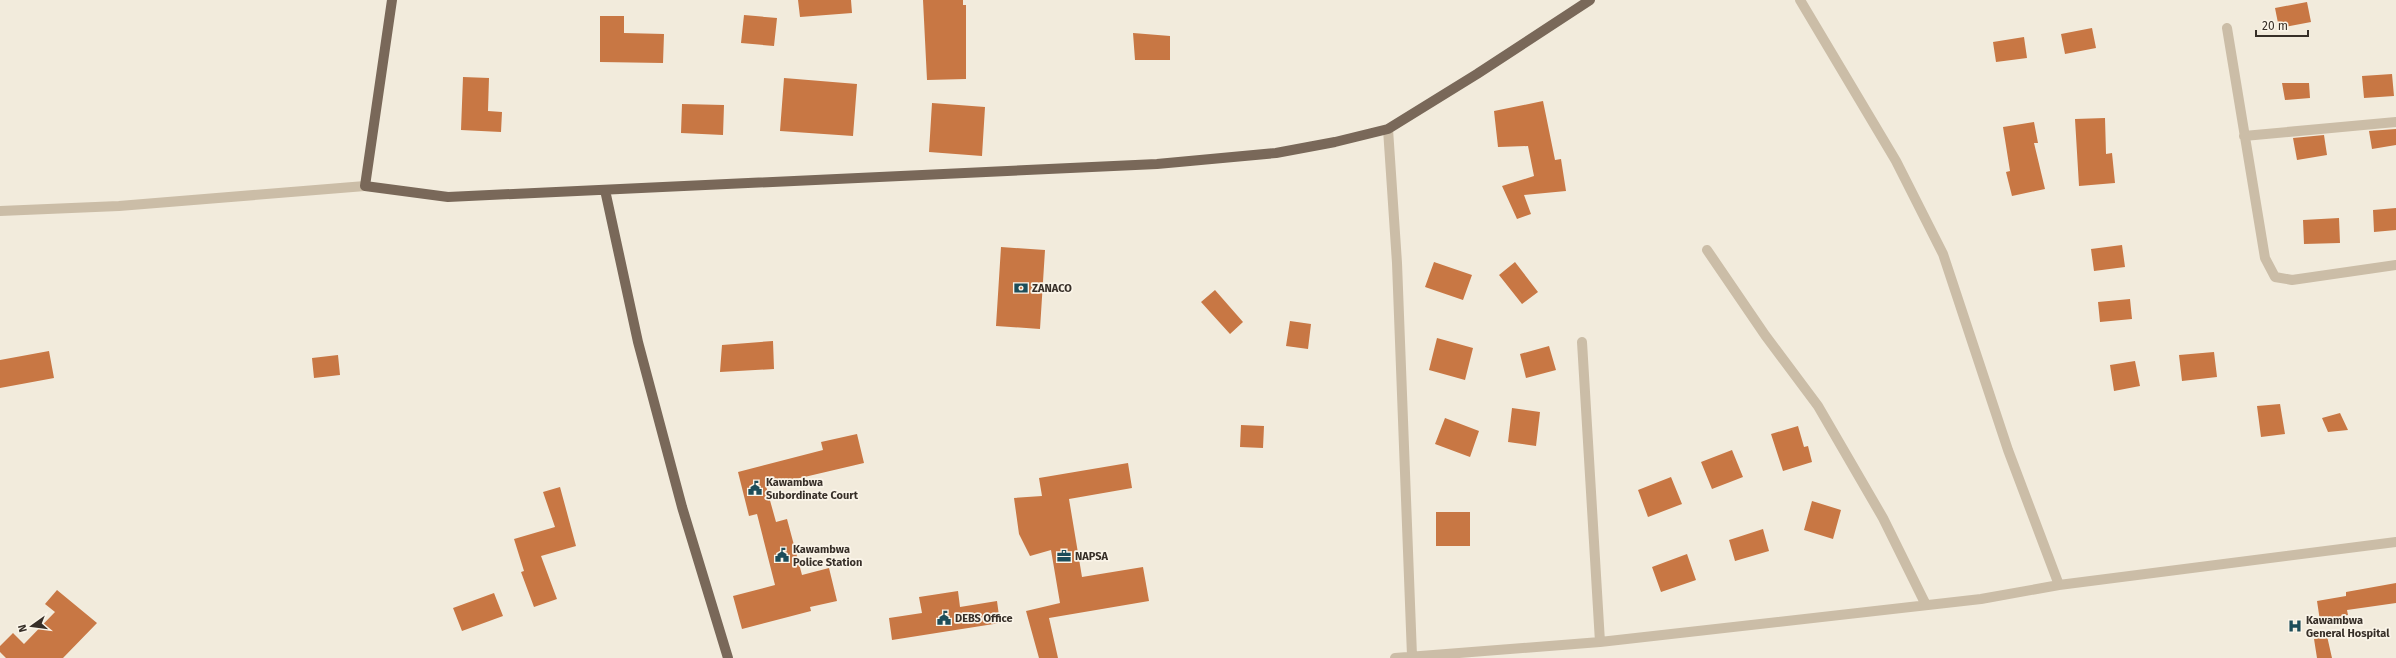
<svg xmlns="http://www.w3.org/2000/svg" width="2396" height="658" font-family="'Fira Sans',sans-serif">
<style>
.building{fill:#c87744}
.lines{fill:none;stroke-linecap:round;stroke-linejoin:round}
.minor{stroke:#cbbda7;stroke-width:10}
.major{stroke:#796859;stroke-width:10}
.labels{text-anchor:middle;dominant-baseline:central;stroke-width:3.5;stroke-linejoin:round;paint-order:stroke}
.poi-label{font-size:11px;font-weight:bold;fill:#372f28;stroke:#faf4e8;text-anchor:start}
</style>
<rect width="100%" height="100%" fill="#f2ebdc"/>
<path class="building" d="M 798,0 L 851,0 L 852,13 L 800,17 Z
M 923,0 L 963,0 L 963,5 L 966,5 L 966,79 L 927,80 Z
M 2307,2 L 2311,22 L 2279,28 L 2275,8 Z
M 744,15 L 777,18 L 774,46 L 741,43 Z
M 600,16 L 624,16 L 624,33 L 664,34 L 663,63 L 600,62 Z
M 2092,28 L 2096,48 L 2065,54 L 2061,34 Z
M 1133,33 L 1170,36 L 1170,60 L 1135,60 Z
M 2024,37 L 2027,58 L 1996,62 L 1993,42 Z
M 2392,74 L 2394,96 L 2364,98 L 2362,76 Z
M 463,77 L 489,78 L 488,111 L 502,112 L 501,132 L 461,130 Z
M 784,78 L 857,84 L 853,136 L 780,131 Z
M 2282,83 L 2309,83 L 2310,98 L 2285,100 Z
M 1543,101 L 1555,160 L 1561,159 L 1566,191 L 1524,195 L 1531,214 L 1517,219 L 1502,186 L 1534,176 L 1528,146 L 1498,147 L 1494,111 Z
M 932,103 L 985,107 L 982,156 L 929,152 Z
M 682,104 L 724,105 L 723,135 L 681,133 Z
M 2105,118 L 2106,154 L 2112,153 L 2115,183 L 2079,186 L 2075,119 Z
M 2034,122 L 2038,143 L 2034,143 L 2045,189 L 2012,196 L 2006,172 L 2010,171 L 2003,127 Z
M 2396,129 L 2396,145 L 2372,149 L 2369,131 Z
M 2324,135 L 2327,155 L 2297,160 L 2293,138 Z
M 2396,208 L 2396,230 L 2374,232 L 2373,210 Z
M 2339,218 L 2340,243 L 2304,244 L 2303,220 Z
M 2122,245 L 2125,267 L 2094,271 L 2091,249 Z
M 1001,247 L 1045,250 L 1040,329 L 996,326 Z
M 1434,262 L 1472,275 L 1463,300 L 1425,287 Z
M 1515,262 L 1538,292 L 1522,304 L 1499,275 Z
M 1215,290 L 1243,322 L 1230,334 L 1201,302 Z
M 2130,299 L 2132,319 L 2100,322 L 2098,302 Z
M 1290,321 L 1311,324 L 1308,349 L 1286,346 Z
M 1437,338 L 1473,348 L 1465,380 L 1429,370 Z
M 773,341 L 774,369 L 720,372 L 722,345 Z
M 1549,346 L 1556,370 L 1526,378 L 1520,354 Z
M 49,351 L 54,378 L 0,388 L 0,360 Z
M 2214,352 L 2217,377 L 2182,381 L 2179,355 Z
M 338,355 L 340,375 L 314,378 L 312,358 Z
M 2135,361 L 2140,386 L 2114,391 L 2110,365 Z
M 2280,404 L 2285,434 L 2261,437 L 2257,406 Z
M 1512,408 L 1540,412 L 1536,446 L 1508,442 Z
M 2340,413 L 2348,430 L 2328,432 L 2322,418 Z
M 1445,418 L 1479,431 L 1470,457 L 1435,444 Z
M 1241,425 L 1264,426 L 1263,448 L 1240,447 Z
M 1798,426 L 1804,447 L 1808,446 L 1812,462 L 1783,471 L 1771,434 Z
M 857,434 L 864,463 L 766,486 L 776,522 L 787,519 L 802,575 L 829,568 L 837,601 L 810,607 L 811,611 L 742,629 L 733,596 L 775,585 L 757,514 L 749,516 L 738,472 L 823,450 L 821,442 Z
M 1732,450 L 1743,477 L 1712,489 L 1701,462 Z
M 1128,463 L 1132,488 L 1069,499 L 1082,577 L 1143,567 L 1149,601 L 1049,618 L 1058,658 L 1039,658 L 1026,611 L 1060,603 L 1051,550 L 1030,556 L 1019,534 L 1014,498 L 1042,496 L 1039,478 Z
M 1671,477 L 1682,504 L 1648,517 L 1638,490 Z
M 560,487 L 576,546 L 541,556 L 557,599 L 534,607 L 521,572 L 524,571 L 514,539 L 555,527 L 543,492 Z
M 1812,501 L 1841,510 L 1833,539 L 1804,530 Z
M 1436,512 L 1470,512 L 1470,546 L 1436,546 Z
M 1763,529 L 1769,551 L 1735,561 L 1729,540 Z
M 1687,554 L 1696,580 L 1661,592 L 1652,567 Z
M 2396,583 L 2396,603 L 2347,610 L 2348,615 L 2320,621 L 2317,601 L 2346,596 L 2346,592 Z
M 57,590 L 97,623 L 63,658 L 6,658 L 0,652 L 0,646 L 13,633 L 24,644 L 55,612 L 45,604 Z
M 958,591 L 960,607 L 997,601 L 1000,623 L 892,640 L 889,618 L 922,613 L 919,597 Z
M 494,593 L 503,616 L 462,631 L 453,608 Z
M 2327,636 L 2332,658 L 2317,658 L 2314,639 Z"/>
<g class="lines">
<path class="minor" d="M 1800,0 L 1896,161 L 1943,254 L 2008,450 L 2059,585
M 2227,28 L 2265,258 L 2275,277 L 2292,280 L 2396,265
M 1388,129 L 1397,263 L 1412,656
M 2244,136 L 2396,122
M 0,211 L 119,206 L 365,186
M 1707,250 L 1765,335 L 1818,406 L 1883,518 L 1926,605
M 1582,342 L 1600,642
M 1395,658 L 1600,642 L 1981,599 L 2059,585 L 2396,542"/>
<path class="major" d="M 392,0 L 365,186 L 448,197 L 1157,164 L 1276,153 L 1335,142 L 1388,129 L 1477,74 L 1590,0
M 605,190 L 638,342 L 682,507 L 728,658"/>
</g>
<defs>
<symbol id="bank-bare" viewBox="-9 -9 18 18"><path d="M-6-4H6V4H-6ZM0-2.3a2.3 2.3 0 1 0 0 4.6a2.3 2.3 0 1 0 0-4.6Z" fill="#1d4d59" stroke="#faf4e8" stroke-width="2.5" paint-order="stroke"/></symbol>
<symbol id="civic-bare" viewBox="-9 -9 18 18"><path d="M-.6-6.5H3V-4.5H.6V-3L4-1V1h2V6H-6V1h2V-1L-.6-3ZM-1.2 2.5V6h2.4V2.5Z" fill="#1d4d59" stroke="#faf4e8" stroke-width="2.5" paint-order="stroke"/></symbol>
<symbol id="office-bare" viewBox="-9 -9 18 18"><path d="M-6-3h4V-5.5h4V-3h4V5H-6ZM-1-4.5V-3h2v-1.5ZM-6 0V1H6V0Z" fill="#1d4d59" stroke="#faf4e8" stroke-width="2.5" paint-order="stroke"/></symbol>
<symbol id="hospital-bare" viewBox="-9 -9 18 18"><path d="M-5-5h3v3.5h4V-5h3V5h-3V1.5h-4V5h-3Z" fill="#1d4d59" stroke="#faf4e8" stroke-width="2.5" paint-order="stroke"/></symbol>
</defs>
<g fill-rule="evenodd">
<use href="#bank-bare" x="1011" y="278" width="20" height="20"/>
<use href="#civic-bare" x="745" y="478" width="20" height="20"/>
<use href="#civic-bare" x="772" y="545" width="20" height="20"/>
<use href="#office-bare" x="1054" y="546" width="20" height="20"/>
<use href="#civic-bare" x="934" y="608" width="20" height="20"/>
<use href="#hospital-bare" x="2285" y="616" width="20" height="20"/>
</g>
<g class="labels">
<g class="poi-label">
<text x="1032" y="288">ZANACO</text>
<text x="766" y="482">Kawambwa<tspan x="766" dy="13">Subordinate Court</tspan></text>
<text x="793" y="549">Kawambwa<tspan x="793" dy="13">Police Station</tspan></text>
<text x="1075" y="556">NAPSA</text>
<text x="955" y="618">DEBS Office</text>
<text x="2306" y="620">Kawambwa<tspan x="2306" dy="13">General Hospital</tspan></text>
</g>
</g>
<g transform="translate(32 626) rotate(256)" stroke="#faf4e8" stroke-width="3" paint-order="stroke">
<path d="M0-3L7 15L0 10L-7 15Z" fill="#372f28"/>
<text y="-6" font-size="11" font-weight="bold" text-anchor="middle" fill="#372f28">N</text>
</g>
<path d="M2256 30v6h52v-6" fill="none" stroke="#372f28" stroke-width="2"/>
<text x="2262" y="30" font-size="12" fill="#372f28" stroke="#faf4e8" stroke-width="3" paint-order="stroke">20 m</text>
</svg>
